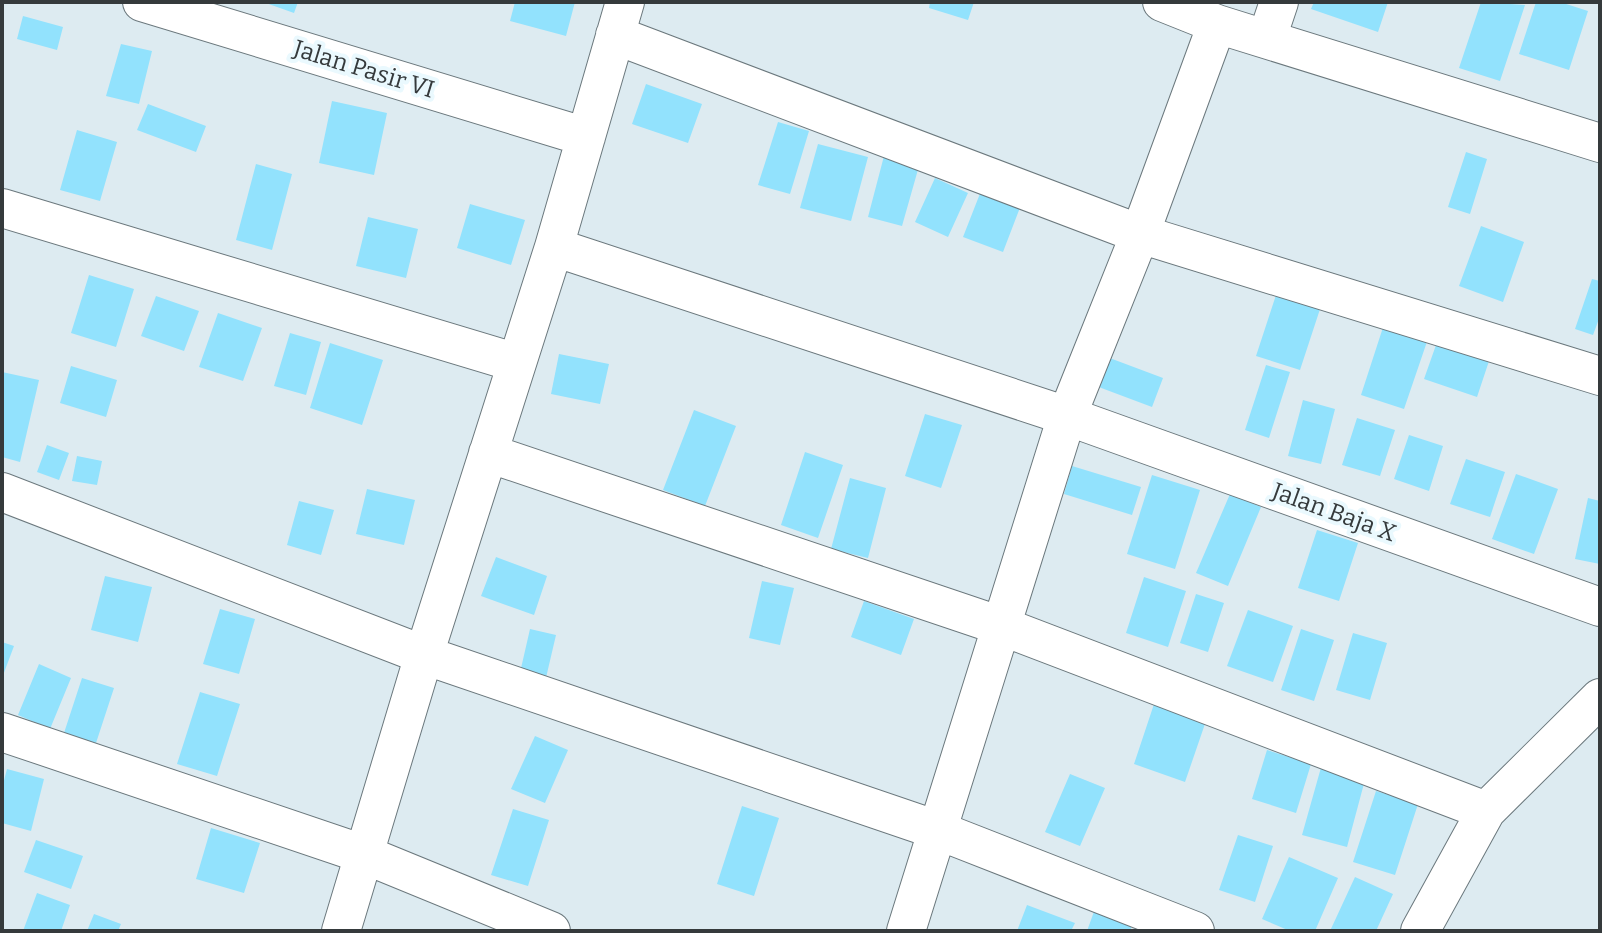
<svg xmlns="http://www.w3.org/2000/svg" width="1602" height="933" font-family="Bitter,serif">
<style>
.building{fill:#92e2fd}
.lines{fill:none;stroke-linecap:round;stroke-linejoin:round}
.street-casing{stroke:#6b787d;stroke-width:40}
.street{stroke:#fff;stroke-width:38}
.labels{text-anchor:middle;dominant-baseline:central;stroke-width:8;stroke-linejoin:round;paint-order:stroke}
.street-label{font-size:24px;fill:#353a3c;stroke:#eaf9fe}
</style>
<rect width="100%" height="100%" fill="#ddebf1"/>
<path class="building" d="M 263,2 L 298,2 L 294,13 Z
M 515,2 L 575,2 L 566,36 L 510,21 Z
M 930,2 L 974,2 L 968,20 L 929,8 Z
M 1314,2 L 1388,2 L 1378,32 L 1311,9 Z
M 1481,2 L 1525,5 L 1500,81 L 1459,68 Z
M 1536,2 L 1560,2 L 1588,11 L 1569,70 L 1519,54 Z
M 23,16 L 63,27 L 57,50 L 17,39 Z
M 121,44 L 152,51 L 139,104 L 106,96 Z
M 646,84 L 702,104 L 688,143 L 632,124 Z
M 332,101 L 387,113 L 374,175 L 319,163 Z
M 148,104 L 206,126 L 196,152 L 137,130 Z
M 778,122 L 809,131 L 790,194 L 758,185 Z
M 77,130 L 117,142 L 100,201 L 60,190 Z
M 818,144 L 868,157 L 851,221 L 800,208 Z
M 1466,152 L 1487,159 L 1470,214 L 1448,207 Z
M 884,156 L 919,166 L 902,226 L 868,217 Z
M 256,164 L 292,174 L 272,250 L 236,240 Z
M 935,178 L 968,193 L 948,237 L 915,222 Z
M 981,191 L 1021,205 L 1003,252 L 963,237 Z
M 470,204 L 525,220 L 511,265 L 457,248 Z
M 368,217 L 418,229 L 406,278 L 356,266 Z
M 1481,226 L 1524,242 L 1503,302 L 1459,286 Z
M 89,275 L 134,289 L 116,347 L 71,333 Z
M 1592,279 L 1600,281 L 1600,316 L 1593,335 L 1575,329 Z
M 1278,289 L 1322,303 L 1300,370 L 1256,356 Z
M 156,296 L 199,311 L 184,351 L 141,336 Z
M 1388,312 L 1432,327 L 1404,409 L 1361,395 Z
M 218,313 L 262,328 L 243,381 L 199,367 Z
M 1442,328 L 1494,346 L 1477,397 L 1424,379 Z
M 290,333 L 321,342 L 306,395 L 274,386 Z
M 330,343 L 383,360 L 362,425 L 310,408 Z
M 559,354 L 609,364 L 600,404 L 551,394 Z
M 1107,357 L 1163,378 L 1152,407 L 1096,386 Z
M 1266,365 L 1290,372 L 1269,438 L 1245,430 Z
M 71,366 L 117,380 L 106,417 L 60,403 Z
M 2,372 L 39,380 L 20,462 L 2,457 Z
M 1303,400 L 1335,409 L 1321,464 L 1288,456 Z
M 694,410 L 736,426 L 705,506 L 663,490 Z
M 925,414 L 962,425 L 941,488 L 905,476 Z
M 1357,418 L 1395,430 L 1380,476 L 1342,465 Z
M 1409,435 L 1443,446 L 1429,491 L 1394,479 Z
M 47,445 L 69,453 L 59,480 L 37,472 Z
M 805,452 L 843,465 L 818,538 L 781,525 Z
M 77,456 L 102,461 L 97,485 L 72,481 Z
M 1466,459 L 1505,472 L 1490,517 L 1450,504 Z
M 1072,466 L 1141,487 L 1132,515 L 1064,494 Z
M 1516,474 L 1558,489 L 1534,554 L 1492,539 Z
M 1152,475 L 1200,490 L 1175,569 L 1127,554 Z
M 850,478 L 886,488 L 868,558 L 831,549 Z
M 367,489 L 415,500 L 404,545 L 356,534 Z
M 1230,494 L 1261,507 L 1228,586 L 1196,573 Z
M 1588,498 L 1600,501 L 1600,564 L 1575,559 Z
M 299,501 L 334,510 L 321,555 L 287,545 Z
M 1317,530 L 1358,543 L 1339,601 L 1298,588 Z
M 496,557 L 547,576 L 534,615 L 481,596 Z
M 105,576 L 152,587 L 138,642 L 91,630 Z
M 1144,577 L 1186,591 L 1168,647 L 1126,633 Z
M 762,581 L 794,588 L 780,645 L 749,638 Z
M 1196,594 L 1224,603 L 1208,652 L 1180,643 Z
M 864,601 L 914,619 L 901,655 L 851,637 Z
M 220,609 L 255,619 L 239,674 L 203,664 Z
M 1248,610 L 1293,626 L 1273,682 L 1227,666 Z
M 530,629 L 556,635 L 545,682 L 519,677 Z
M 1301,629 L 1334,640 L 1314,701 L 1281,690 Z
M 1353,633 L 1387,643 L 1370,700 L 1336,690 Z
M 2,642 L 14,646 L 2,678 Z
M 39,664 L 71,678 L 50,729 L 18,715 Z
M 82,678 L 114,688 L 96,743 L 64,733 Z
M 200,692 L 240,704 L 217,776 L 177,764 Z
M 1155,701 L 1207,718 L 1185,782 L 1134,764 Z
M 535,736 L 568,750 L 545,803 L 511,789 Z
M 1267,750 L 1311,764 L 1296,813 L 1252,799 Z
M 1322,764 L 1366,776 L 1347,847 L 1302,835 Z
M 7,769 L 44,779 L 31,831 L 2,823 L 2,788 Z
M 1070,774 L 1105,788 L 1080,846 L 1045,832 Z
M 1376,791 L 1418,804 L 1395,875 L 1353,862 Z
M 742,806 L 779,818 L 754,896 L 717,884 Z
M 513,809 L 549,820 L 528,886 L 491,875 Z
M 211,828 L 260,843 L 244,893 L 196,879 Z
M 1238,835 L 1273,846 L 1255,902 L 1219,890 Z
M 36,840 L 83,856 L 71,889 L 24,872 Z
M 1289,857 L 1338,878 L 1315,931 L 1290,931 L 1262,919 Z
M 1355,877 L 1393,894 L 1376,931 L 1330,931 Z
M 37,893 L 70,905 L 61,931 L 23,931 Z
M 1027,905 L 1075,923 L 1071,931 L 1017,931 Z
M 1096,906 L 1134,920 L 1130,931 L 1087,931 Z
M 94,914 L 121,924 L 118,931 L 87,931 Z"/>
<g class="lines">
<defs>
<path id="street" d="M 142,2 L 586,137
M 1162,2 L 1217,24 L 1600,143
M 615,35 L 1140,234 L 1600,376
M 1267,38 L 1279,2
M 2,208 L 517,363
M 554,247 L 1067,416 L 1600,607
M 488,453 L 1004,627 L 1486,811
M 2,492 L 424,655 L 937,830 L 1195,931
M 2,732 L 363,854 L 551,931
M 341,931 L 424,655 L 554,247 L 625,2
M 906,931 L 1067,416 L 1140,234 L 1217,24
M 1420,931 L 1486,811 L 1600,698"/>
</defs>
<use href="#street" class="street-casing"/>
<use href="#street" class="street"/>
</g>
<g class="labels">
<g class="street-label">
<text transform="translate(364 69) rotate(17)">Jalan Pasir VI</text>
<text transform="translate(1334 512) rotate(20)">Jalan Baja X</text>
</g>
</g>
<rect width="1602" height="933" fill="none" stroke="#353a3c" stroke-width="8"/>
</svg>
